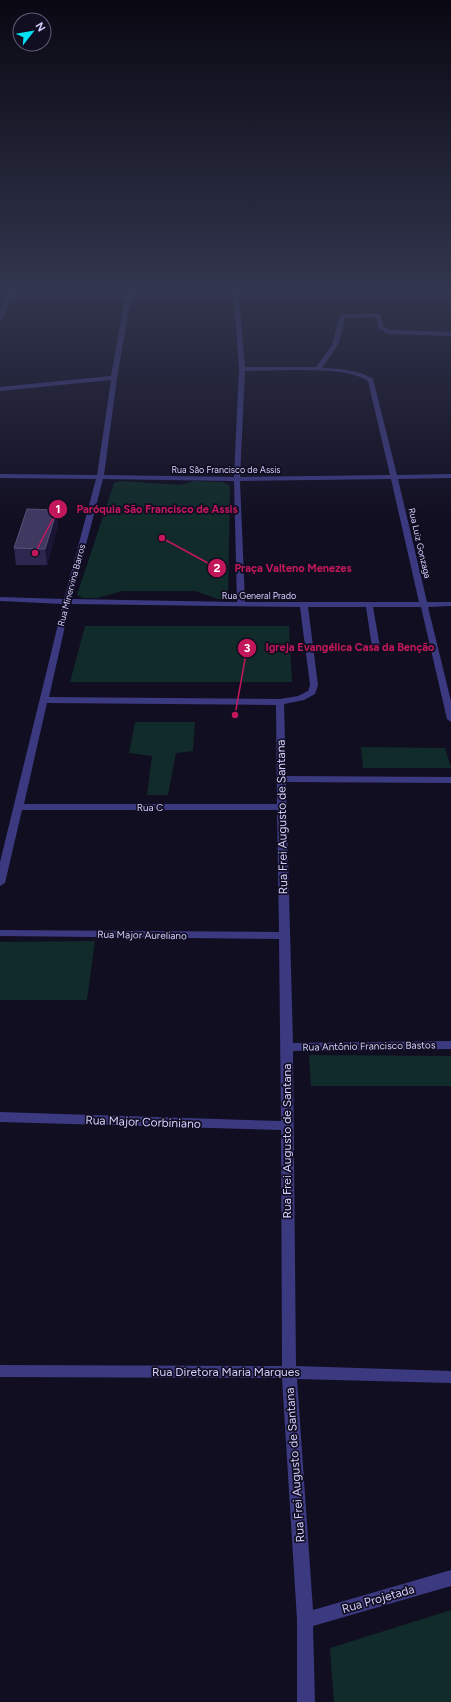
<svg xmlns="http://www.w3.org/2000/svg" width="451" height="1702" font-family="Figtree,sans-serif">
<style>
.green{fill:#112b2a}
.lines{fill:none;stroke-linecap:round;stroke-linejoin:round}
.minor{fill:#3b3980;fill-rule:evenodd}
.wall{fill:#2d274f}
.shaded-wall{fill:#1b1535}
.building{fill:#3f3962;stroke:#56507a}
.labels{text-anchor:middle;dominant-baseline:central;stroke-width:3.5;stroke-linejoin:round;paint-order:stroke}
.far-street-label{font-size:9px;fill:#d3cefe;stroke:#110e21}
.street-label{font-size:10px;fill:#d3cefe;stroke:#110e21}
.near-street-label{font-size:12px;fill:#d3cefe;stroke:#110e21}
.leader{fill:none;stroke:#c2185b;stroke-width:1.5}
.callout-dot{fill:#c2185b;stroke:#110e21;stroke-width:1.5}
.mark-label{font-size:12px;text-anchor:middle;font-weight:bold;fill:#fff}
.callout-label{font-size:11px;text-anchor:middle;font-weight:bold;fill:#c2185b;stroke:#110e21;stroke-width:3.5;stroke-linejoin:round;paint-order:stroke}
</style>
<rect width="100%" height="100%" fill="#110e21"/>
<path class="green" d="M 122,481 L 180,485 L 194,481 L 222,482 L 230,486 L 228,598 L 218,599 L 195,591 L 122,591 L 98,598 L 83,598 L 77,595 L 114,483 Z
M 85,626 L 289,626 L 292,682 L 70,682 Z
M 135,722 L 195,722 L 193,751 L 176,753 L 168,795 L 147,795 L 152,756 L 129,753 Z
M 361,747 L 445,748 L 451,768 L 363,768 Z
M 95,941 L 87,1000 L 0,1000 L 0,942 Z
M 309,1055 L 451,1056 L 451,1086 L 311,1086 Z
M 451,1610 L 451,1702 L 334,1702 L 330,1648 Z"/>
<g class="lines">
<path class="minor" d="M 10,286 L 16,286 L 12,294 L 126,294 L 127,286 L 133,286 L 131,294 L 234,294 L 233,286 L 239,286 L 239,294 L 451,294 L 451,298 L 239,298 L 245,367 L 316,367 L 332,345 L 339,317 L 344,314 L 380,314 L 384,327 L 390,330 L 451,332 L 451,336 L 389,334 L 379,329 L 376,317 L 345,318 L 338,345 L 322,368 C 339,369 358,369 373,379 L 397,475 L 451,474 L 451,478 L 398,479 L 427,602 L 451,602 L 451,606 L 428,607 L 451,701 L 451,722 L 447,719 L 421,607 L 373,607 L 380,647 L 376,649 L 372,647 L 366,607 L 308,607 L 318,685 L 315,694 L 304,700 L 284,704 L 286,776 L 451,777 L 451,783 L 286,782 L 293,1043 L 451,1041 L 451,1049 L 293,1051 L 296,1366 L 451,1371 L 451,1383 L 297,1379 L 313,1610 L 451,1570 L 451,1586 L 313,1626 L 315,1702 L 297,1702 L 297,1620 L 282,1378 L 0,1377 L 0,1365 L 282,1366 L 281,1130 L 0,1122 L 0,1112 L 281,1121 L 279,939 L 0,936 L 0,930 L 279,932 L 277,810 L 22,810 L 5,883 L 0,886 L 0,862 L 63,604 L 0,601 L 0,597 L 64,599 L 96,479 L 0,478 L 0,474 L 97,475 L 111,380 L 0,391 L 0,387 L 111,376 L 125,298 L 11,298 L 3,318 L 0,320 L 0,311 ZM 131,298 L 234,298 L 239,369 L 234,477 L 104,475 L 117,378 ZM 290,370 C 314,371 347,368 368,381 L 390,475 L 240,477 L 245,371 ZM 103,479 L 234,481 L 237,602 L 72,599 ZM 391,479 L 419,602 L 245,602 L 240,481 ZM 70,604 L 300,607 L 310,685 L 308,691 L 298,696 L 280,699 L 49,697 ZM 47,703 L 276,705 L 277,804 L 24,804 Z"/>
</g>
<path class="wall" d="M 57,510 L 58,525 L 47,565 L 16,565 L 14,548 Z"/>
<path class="shaded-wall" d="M 57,510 L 58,525 L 47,565 L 45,549 Z"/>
<path class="building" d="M 27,509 L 57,510 L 45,549 L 14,548 Z"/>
<linearGradient id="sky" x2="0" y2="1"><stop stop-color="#090812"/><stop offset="0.55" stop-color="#32364e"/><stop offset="1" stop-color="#32364e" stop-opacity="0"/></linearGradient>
<rect width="451" height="524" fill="url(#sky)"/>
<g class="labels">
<g class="far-street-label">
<text x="226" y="469">Rua São Francisco de Assis</text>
<text transform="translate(420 543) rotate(77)">Rua Luiz Gonzaga</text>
<text transform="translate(71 585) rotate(-75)">Rua Minervina Barros</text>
<text x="259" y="595">Rua General Prado</text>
</g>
<g class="street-label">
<text x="150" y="807">Rua C</text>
<text transform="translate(142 935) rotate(1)">Rua Major Aureliano</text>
<text transform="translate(369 1046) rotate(-1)">Rua Antônio Francisco Bastos</text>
</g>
<g class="near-street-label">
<text transform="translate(282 817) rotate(-91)">Rua Frei Augusto de Santana</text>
<text transform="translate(143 1122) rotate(2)">Rua Major Corbiniano</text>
<text transform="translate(287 1141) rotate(-90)">Rua Frei Augusto de Santana</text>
<text x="226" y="1372">Rua Diretora Maria Marques</text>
<text transform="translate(295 1465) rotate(-94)">Rua Frei Augusto de Santana</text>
<text transform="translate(378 1599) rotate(-16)">Rua Projetada</text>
</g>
</g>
<path class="leader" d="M35 553L58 509M162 538L217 568M235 715L247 648"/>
<g class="callout-dot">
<circle cx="35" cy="553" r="4"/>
<circle cx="162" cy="538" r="4"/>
<circle cx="235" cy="715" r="4"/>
<circle cx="58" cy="509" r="10"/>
<circle cx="217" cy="568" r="10"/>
<circle cx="247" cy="648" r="10"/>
</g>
<g class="mark-label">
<text x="58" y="513">1</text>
<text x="217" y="572">2</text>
<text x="247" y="652">3</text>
</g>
<g class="callout-label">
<text x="157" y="513">Paróquia São Francisco de Assis</text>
<text x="293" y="572">Praça Valteno Menezes</text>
<text x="350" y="651">Igreja Evangélica Casa da Benção</text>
</g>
<g transform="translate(32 32) rotate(59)"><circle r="19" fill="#110e21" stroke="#5f5b79"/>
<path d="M0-3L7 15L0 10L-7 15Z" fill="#03e2f5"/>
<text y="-6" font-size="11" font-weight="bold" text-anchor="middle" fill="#d3cefe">N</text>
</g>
</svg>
